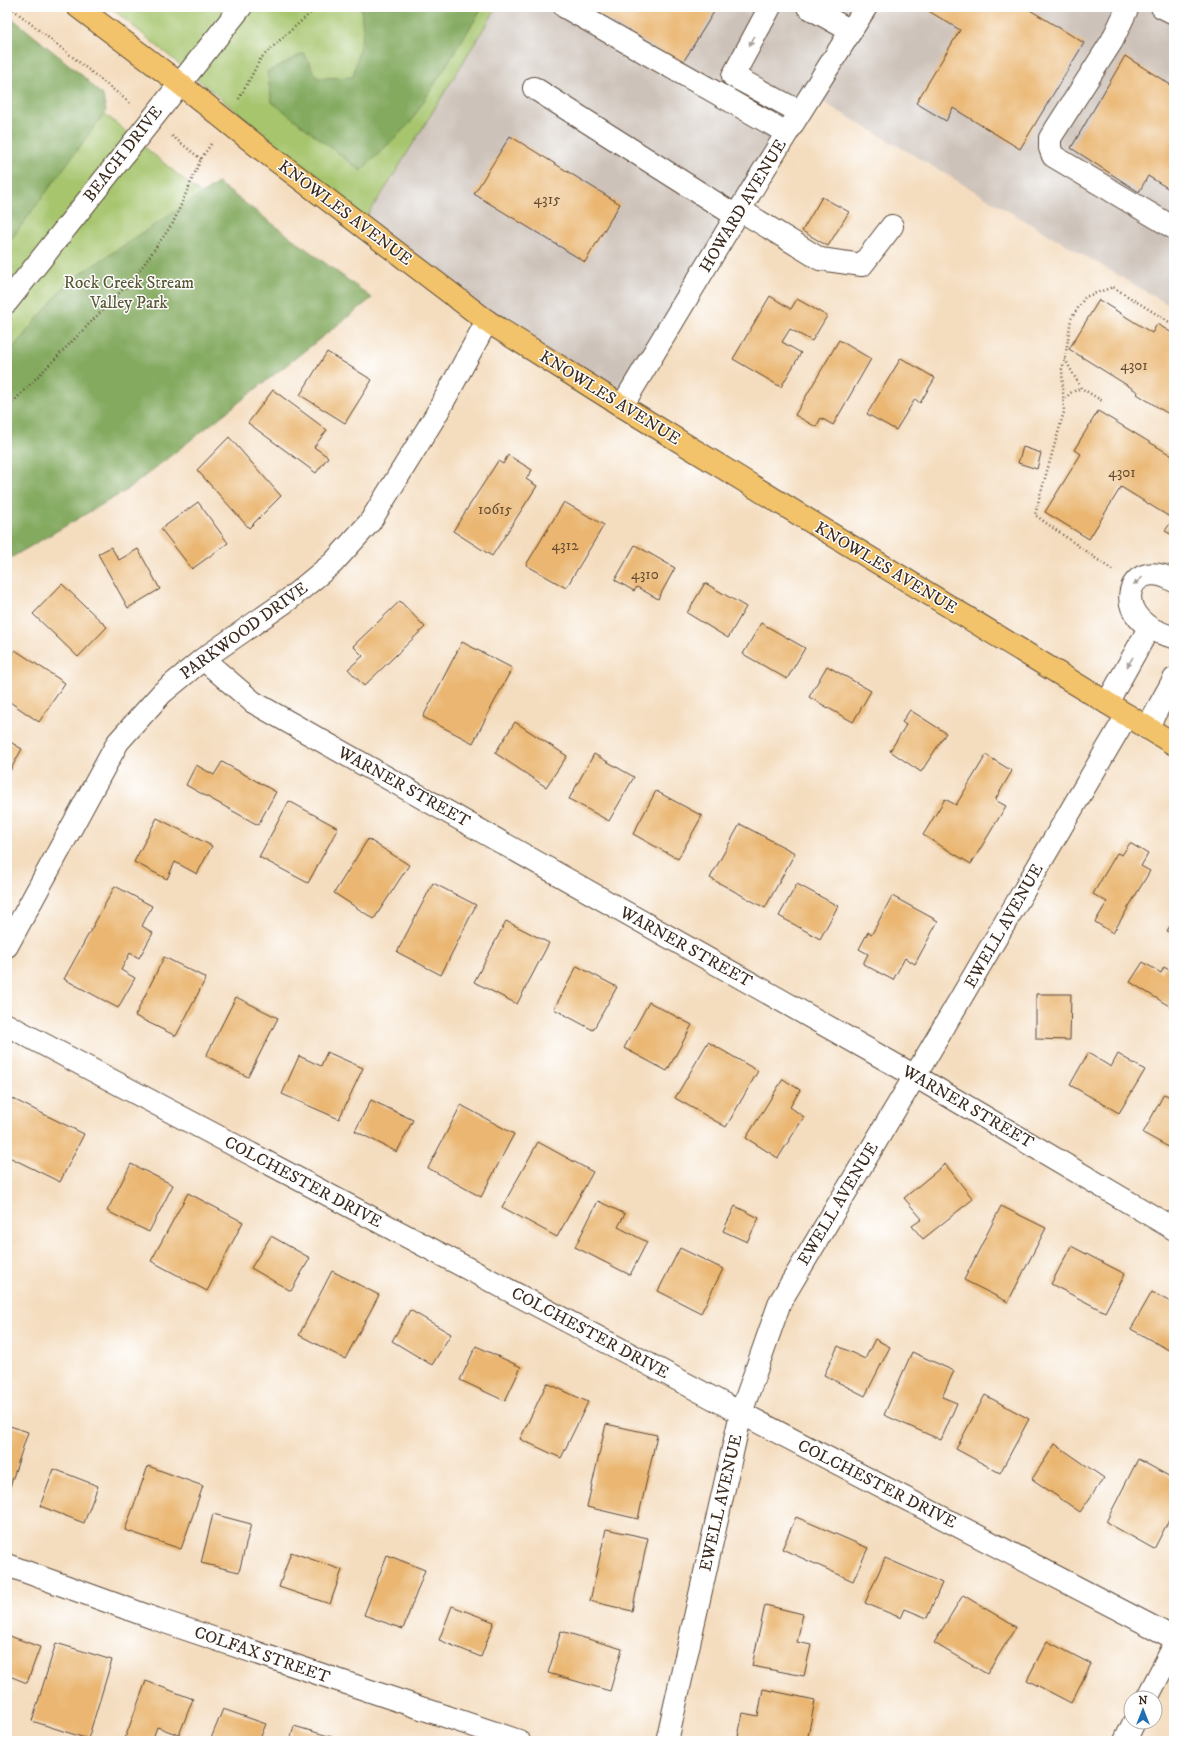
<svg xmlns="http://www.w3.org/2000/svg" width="1181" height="1748" font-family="'IM FELL DW Pica',serif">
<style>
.industrial{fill:#cdc2b9}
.green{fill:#a6c56d;stroke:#707846}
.forest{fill:#84aa60;stroke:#606a3f}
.building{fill:#eab671}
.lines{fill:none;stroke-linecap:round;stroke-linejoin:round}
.minor-casing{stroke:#574536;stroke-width:24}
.major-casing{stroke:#574536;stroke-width:24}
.path{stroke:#574536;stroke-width:2.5;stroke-dasharray:1 3;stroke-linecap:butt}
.minor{stroke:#fff;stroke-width:22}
.major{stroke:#f2c36a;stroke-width:22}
.oneway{fill:#a79f9a}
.labels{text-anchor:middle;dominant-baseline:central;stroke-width:3;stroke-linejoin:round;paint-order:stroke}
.number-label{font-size:15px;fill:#674d33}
.street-label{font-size:17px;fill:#3b2a1e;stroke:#fff}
.park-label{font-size:17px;fill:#5b5836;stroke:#fff}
</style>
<rect width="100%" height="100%" fill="#fff"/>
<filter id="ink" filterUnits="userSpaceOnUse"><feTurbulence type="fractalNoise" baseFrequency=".025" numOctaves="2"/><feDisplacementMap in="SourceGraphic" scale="8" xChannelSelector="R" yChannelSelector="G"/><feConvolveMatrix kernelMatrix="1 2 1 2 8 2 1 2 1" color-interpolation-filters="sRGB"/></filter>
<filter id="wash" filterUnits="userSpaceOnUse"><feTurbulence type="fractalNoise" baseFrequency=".012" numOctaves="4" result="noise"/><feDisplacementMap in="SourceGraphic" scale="16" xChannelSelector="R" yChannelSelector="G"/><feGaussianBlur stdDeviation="0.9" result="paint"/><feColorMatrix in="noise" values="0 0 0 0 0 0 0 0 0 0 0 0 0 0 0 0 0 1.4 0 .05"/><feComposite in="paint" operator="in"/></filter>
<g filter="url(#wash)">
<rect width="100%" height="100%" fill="#f4ddbf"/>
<path class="industrial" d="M 472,7 L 1174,7 L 1174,308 L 811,95 L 622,406 L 342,210 Z"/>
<path class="green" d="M 110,7 L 497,7 L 387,186 L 365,218 Z
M 7,32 L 304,280 L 7,544 Z"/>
<path class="forest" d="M 361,7 L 483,7 L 410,123 L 361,171 L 272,102 L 267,72 L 304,53 L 317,78 L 353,77 L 363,32 Z
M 7,14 L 84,77 L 103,96 L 106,111 L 7,245 Z
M 218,183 L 372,298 L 127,490 L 7,560 L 7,355 L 68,282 Z"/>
<g id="blocks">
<path class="building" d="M 586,7 L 717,7 L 682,64 Z
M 922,7 L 1025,7 L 1084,43 L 1020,149 L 953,108 L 946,121 L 916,103 L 960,30 Z
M 1125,56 L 1174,87 L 1174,192 L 1148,176 L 1139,192 L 1071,148 Z
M 510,136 L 620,204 L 585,262 L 474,194 Z
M 822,197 L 849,212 L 828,246 L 802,231 Z
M 770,296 L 791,309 L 797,299 L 827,316 L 812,341 L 790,329 L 782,342 L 801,353 L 781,387 L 733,359 Z
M 1099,300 L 1152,333 L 1157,324 L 1174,334 L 1174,413 L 1169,410 L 1167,413 L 1137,394 L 1138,392 L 1069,349 Z
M 839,340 L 871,359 L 833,425 L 821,418 L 816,427 L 795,415 Z
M 327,352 L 372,380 L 345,423 L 300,395 Z
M 901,358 L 935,378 L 920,403 L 915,399 L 896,430 L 867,414 Z
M 273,390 L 327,430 L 314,447 L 328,457 L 316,473 L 248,423 Z
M 1098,411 L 1174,457 L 1174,536 L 1165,531 L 1173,519 L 1121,487 L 1089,539 L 1045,512 L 1081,454 L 1074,450 Z
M 229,437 L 281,496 L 249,528 L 197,470 Z
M 1023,447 L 1041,453 L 1037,469 L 1018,463 Z
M 508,455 L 532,470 L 526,479 L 537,486 L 492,556 L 453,531 L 498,461 L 503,464 Z
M 198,502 L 228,543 L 192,569 L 161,529 Z
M 564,502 L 604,525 L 566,588 L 526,565 Z
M 635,545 L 675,568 L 658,599 L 637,587 L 634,591 L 615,580 Z
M 111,547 L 119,560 L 138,549 L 160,589 L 128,608 L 98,554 Z
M 705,583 L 746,607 L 728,638 L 687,613 Z
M 62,584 L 107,627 L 78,657 L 33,614 Z
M 400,601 L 425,627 L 364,686 L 348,669 L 363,656 L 353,646 Z
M 761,623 L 805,648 L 787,679 L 743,654 Z
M 462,642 L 512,668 L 473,743 L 423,717 Z
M 15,650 L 65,683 L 39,722 L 7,700 L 7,662 Z
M 827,666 L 871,691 L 853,722 L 809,697 Z
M 910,710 L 946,733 L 921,772 L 890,751 L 906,725 L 902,722 Z
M 515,722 L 567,756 L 546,787 L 495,753 Z
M 7,740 L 22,749 L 7,776 Z
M 594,754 L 634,777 L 609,821 L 569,799 Z
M 986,755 L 1012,771 L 995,800 L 1006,806 L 971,864 L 923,835 L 945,799 L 956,805 Z
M 222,762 L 276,792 L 258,825 L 186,785 L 196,765 L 214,775 Z
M 656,791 L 702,816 L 678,859 L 633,834 Z
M 289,801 L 338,828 L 308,883 L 259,857 Z
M 157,818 L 212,846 L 197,874 L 175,862 L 167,879 L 134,862 Z
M 740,824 L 795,853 L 765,908 L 710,878 Z
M 368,839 L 409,865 L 374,919 L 334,893 Z
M 1130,843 L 1148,854 L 1141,866 L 1150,871 L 1113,933 L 1095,922 L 1107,902 L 1093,894 L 1117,853 L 1122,855 Z
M 433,883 L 476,905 L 441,975 L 397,952 Z
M 797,884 L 838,906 L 820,939 L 779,916 Z
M 115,886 L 152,906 L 142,926 L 153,933 L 139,958 L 130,953 L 121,970 L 135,978 L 118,1008 L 64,979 Z
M 892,896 L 938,921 L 915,964 L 905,958 L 893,980 L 863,964 L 868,954 L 859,949 L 868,932 L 872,934 Z
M 1174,919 L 1174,935 L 1167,931 Z
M 506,921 L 549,943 L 517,1004 L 474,982 Z
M 164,957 L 206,978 L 176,1036 L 135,1016 Z
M 1143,962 L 1161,973 L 1164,967 L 1174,973 L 1174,1009 L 1130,982 Z
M 577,966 L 617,987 L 593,1030 L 554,1009 Z
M 1036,994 L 1071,994 L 1070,1040 L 1036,1039 Z
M 236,997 L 278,1018 L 248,1077 L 206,1056 Z
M 649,1002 L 692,1025 L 667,1071 L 624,1048 Z
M 708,1042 L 758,1071 L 726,1127 L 675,1098 Z
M 327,1052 L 363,1068 L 339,1119 L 282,1094 L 299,1056 L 321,1066 Z
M 1088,1053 L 1111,1067 L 1118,1054 L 1145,1070 L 1119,1113 L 1070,1085 Z
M 783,1079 L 800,1090 L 790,1107 L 804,1117 L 778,1158 L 746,1138 Z
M 1164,1094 L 1174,1099 L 1174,1150 L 1143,1133 Z
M 7,1096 L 84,1134 L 60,1182 L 7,1156 Z
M 371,1100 L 413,1120 L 397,1152 L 355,1131 Z
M 461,1105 L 514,1134 L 481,1197 L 428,1168 Z
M 538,1142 L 593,1172 L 557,1237 L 502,1207 Z
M 131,1164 L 173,1185 L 149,1232 L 107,1211 Z
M 945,1164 L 973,1199 L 923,1239 L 912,1226 L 922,1219 L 904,1198 Z
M 188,1193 L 243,1222 L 207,1291 L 151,1261 Z
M 598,1201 L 625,1214 L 618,1227 L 647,1242 L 630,1275 L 575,1247 Z
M 735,1206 L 759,1218 L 747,1242 L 723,1231 Z
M 1001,1206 L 1046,1228 L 1008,1302 L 964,1280 Z
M 271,1236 L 310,1258 L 291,1291 L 251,1268 Z
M 1071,1246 L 1125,1274 L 1105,1312 L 1051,1284 Z
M 680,1248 L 723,1269 L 701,1313 L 658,1291 Z
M 332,1271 L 379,1295 L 345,1359 L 299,1335 Z
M 1152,1292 L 1174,1304 L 1174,1353 L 1131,1329 Z
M 410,1310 L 451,1334 L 432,1365 L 392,1341 Z
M 875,1339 L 890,1347 L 865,1396 L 824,1375 L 838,1346 L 865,1359 Z
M 476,1346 L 521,1367 L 505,1401 L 460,1380 Z
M 912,1352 L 954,1371 L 942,1397 L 957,1403 L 941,1440 L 884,1415 Z
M 547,1383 L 588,1402 L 561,1458 L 520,1439 Z
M 985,1395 L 1029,1419 L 1000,1473 L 956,1449 Z
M 606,1424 L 657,1435 L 638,1519 L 587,1507 Z
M 7,1425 L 28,1432 L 8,1493 L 7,1493 Z
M 1055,1444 L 1104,1478 L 1080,1512 L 1032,1479 Z
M 1138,1459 L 1174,1479 L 1174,1510 L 1154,1549 L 1106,1522 Z
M 148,1466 L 203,1486 L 181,1549 L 125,1530 Z
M 54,1469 L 98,1486 L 84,1523 L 40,1506 Z
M 213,1514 L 251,1524 L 239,1572 L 201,1563 Z
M 796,1517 L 868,1548 L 853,1581 L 782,1549 Z
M 606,1529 L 648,1538 L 632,1611 L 590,1601 Z
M 291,1552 L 342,1570 L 330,1604 L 279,1587 Z
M 387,1555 L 425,1570 L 403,1629 L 364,1615 Z
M 885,1558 L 942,1583 L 927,1618 L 905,1609 L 901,1618 L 865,1603 Z
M 963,1595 L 1016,1627 L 987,1674 L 934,1643 Z
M 765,1605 L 803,1614 L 797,1642 L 811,1645 L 804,1676 L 752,1666 Z
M 452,1606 L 494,1622 L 481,1657 L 439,1640 Z
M 561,1631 L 622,1649 L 610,1691 L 548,1673 Z
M 7,1635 L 40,1647 L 27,1683 L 7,1675 Z
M 1047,1641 L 1091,1664 L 1071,1703 L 1027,1680 Z
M 56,1643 L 112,1660 L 88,1739 L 32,1721 Z
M 146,1681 L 193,1699 L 179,1735 L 157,1727 L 152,1741 L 124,1741 Z
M 763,1689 L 815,1700 L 807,1741 L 737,1741 L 743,1713 L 758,1716 Z
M 223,1709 L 266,1724 L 259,1741 L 210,1741 Z
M 294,1726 L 342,1740 L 341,1741 L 290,1741 Z"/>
</g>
</g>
<g filter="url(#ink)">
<use href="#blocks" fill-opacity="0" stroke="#574536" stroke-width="1"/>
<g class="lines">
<defs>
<path id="minor" d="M 565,7 L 787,133
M 770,7 L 733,76 L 800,112
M 808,7 L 851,31
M 1128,7 L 1112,41 L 1050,138 L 1050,148 L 1053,156 L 1174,228
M 1162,7 L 1174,13
M 534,88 L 736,216
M 740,210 L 820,259 L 862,265 L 892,226
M 7,302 L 241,7
M 622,406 L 765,168 L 866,7
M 1174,581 C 1126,553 1106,622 1174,637
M 203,659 L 253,702 L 915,1076 L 1174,1229
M 1107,703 L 1149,628
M 1147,728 L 1174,679
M 7,946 L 118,742 L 162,693 L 203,659 L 288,600 L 333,563 L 370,522 L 436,415 L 487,321
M 7,1025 L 741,1413 L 1174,1638
M 7,1565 L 156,1619 L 519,1741
M 1147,1698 L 1174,1646
M 667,1741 L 741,1413 L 780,1302 L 915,1076 L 1127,715
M 1125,1741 L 1134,1722"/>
<path id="major" d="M 78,7 L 179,83 L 261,149 L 487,321 L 622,406 L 1174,744"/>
</defs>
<use href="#minor" class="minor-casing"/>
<use href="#major" class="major-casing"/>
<path class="path" d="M 10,7 L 130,103
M 239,99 L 261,58 L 280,40 L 317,7
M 172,136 L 201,159
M 1065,359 L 1081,388 L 1104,402
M 1063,402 L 1070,393 L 1081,388
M 7,408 L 135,277 L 173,223 L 201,159 L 211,144
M 1112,570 L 1035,515 L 1039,499 L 1064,412 L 1062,369 L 1065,359 L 1071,319 L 1085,297 L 1113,287 L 1174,325"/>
<use href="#minor" class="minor"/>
<use href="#major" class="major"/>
</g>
<defs><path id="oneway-solid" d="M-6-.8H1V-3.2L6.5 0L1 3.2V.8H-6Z"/></defs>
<g class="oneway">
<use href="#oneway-solid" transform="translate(752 41) rotate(118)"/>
<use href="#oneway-solid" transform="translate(1138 581) rotate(141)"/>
<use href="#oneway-solid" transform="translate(1130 662) rotate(120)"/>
</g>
</g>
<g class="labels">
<g class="number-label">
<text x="547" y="199">4315</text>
<text x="1134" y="365">4301</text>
<text x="1122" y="472">4301</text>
<text x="495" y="509">10615</text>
<text x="565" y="545">4312</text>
<text x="645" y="574">4310</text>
</g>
<g class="street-label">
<text transform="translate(123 154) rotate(-52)">BEACH DRIVE</text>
<text transform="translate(743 206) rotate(-59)">HOWARD AVENUE</text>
<text transform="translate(345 213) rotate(37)">KNOWLES AVENUE</text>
<text transform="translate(610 398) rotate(32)">KNOWLES AVENUE</text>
<text transform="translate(886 568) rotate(31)">KNOWLES AVENUE</text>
<text transform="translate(244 631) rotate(-36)">PARKWOOD DRIVE</text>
<text transform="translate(404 787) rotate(29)">WARNER STREET</text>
<text transform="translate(1004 926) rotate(-60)">EWELL AVENUE</text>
<text transform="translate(686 947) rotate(29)">WARNER STREET</text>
<text transform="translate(968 1107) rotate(30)">WARNER STREET</text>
<text transform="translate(303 1182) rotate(28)">COLCHESTER DRIVE</text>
<text transform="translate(838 1204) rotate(-59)">EWELL AVENUE</text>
<text transform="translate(590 1333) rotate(28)">COLCHESTER DRIVE</text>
<text transform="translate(877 1484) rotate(27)">COLCHESTER DRIVE</text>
<text transform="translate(721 1503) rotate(-77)">EWELL AVENUE</text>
<text transform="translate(262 1655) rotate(19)">COLFAX STREET</text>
</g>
<g class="park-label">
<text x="129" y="283">Rock Creek Stream<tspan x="129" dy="20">Valley Park</tspan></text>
</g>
</g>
<rect width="1181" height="1748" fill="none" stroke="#fff" stroke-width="24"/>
<g transform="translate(1143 1710)"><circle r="19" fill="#ffffff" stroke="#b1aaa5"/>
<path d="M0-3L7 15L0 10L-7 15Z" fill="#1f6fb2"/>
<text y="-6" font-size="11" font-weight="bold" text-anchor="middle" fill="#3b2a1e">N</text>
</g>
</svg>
